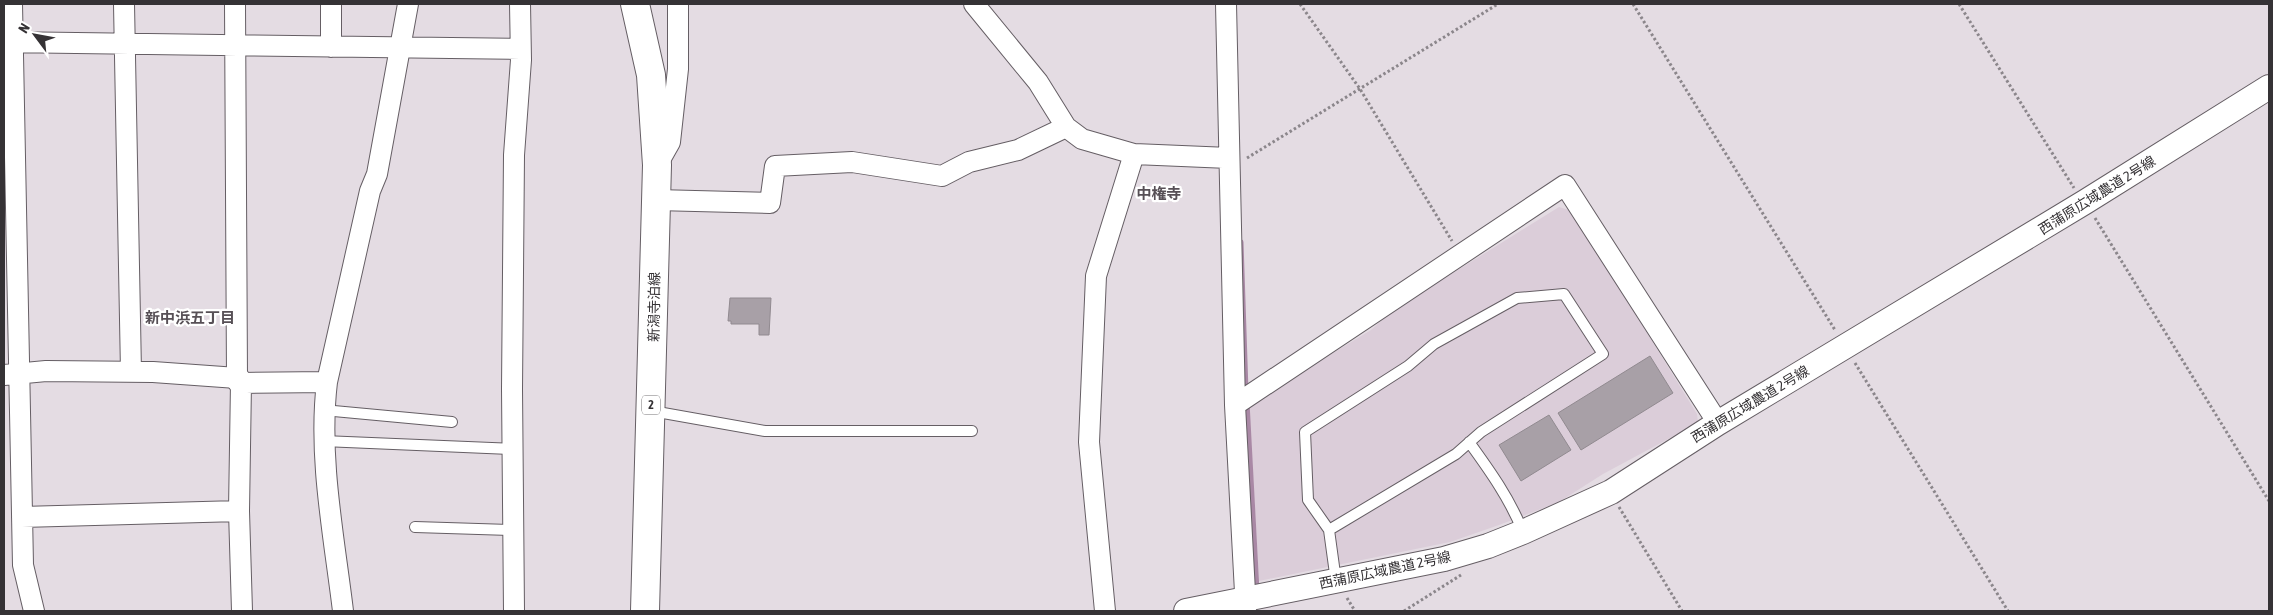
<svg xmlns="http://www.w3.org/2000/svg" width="2273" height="615" font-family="'Asap Condensed','Noto Sans JP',sans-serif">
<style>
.built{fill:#dbcdd9}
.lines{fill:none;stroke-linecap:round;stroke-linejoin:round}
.stream{stroke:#a988a5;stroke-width:5}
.building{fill:#a8a0a7;stroke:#918a90}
.service-casing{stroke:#655e64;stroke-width:12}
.minor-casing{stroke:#655e64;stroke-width:22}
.tertiary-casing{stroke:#655e64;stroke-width:26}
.primary-casing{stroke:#655e64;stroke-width:30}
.path{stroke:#8b868b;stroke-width:3;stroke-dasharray:2.5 2.5;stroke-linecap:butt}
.service{stroke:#fff;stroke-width:10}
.minor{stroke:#fff;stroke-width:20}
.tertiary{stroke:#fff;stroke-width:24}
.primary{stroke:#fff;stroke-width:28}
.labels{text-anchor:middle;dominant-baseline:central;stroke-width:4.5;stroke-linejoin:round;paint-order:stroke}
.shield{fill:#fff;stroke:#727072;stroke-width:1}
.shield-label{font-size:12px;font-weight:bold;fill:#353235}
.street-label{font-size:14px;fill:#353235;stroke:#fff}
.neighbourhood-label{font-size:15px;font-weight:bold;fill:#575056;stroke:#fff}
</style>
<rect width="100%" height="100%" fill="#e4dce3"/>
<path class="built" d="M 1559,207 L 1572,211 L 1697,414 L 1698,423 L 1603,474 L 1559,502 L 1499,525 L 1450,542 L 1259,581 L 1249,404 L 1371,330 L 1392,311 Z"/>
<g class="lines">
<path class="stream" d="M 1241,242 L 1246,391
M 1247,402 L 1257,591"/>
</g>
<path class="building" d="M 730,298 L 771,298 L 769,335 L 759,335 L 759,324 L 731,324 L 731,321 L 728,321 Z
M 1650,356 L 1673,393 L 1581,450 L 1558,413 Z
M 1549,415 L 1571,450 L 1521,481 L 1499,445 Z"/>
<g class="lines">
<defs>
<path id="service" d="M 323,410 L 452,422
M 652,411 L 765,431 L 972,431
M 323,441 L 513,449
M 1469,442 C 1490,471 1510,499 1523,532
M 415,527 L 512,530
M 1329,530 L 1456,454 L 1481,432 L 1603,354 L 1564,294 L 1517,298 L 1434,344 L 1408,366 L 1305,432 L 1308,500 L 1329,530 L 1336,581"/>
<path id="minor" d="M 12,4 L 23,565 L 34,611
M 124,4 L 131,372
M 331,4 L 331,47
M 974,4 L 1038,82 L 1066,127 L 1082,139 L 1134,154 L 1229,158
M 1226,4 L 1235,405 L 1246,611
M 4,42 L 520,49
M 657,165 L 670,142 L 678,69 L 678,4
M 656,200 L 770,203 L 775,166 L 852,162 L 942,176 L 969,162 L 1018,150 L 1066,127
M 4,375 L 46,371 L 153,372 L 237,378 L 235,4
M 1235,405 L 1565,185 L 1718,423
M 22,517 L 239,511
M 242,611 L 239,511 L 241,383 L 327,382
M 343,611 C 334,536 318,457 327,382 L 370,191 L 377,174 L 408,4
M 514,611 L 512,389 L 514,155 L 521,60 L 520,4
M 1105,611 L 1089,442 L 1096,276 L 1134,154"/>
<path id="tertiary" d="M 237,378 L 241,383
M 1186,611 L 1444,559 L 1488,546 L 1523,532 L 1611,492 L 1718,423 L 2085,202 L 2269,87"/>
<path id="primary" d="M 635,4 L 651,75 L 657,165 L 645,611"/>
</defs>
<use href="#service" class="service-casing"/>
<use href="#minor" class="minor-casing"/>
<use href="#tertiary" class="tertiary-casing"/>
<use href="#primary" class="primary-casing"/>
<path class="path" d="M 1300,4 L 1360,89 L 1452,241
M 1633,4 L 1835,330
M 1959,4 L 2074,188
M 1247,158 L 1498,4
M 2095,218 L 2269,501
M 1855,363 L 2008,611
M 1619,507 L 1682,611
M 1347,598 L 1355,611
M 1404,611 L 1461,575"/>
<use href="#service" class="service"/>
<use href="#minor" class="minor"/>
<use href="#tertiary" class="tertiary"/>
<use href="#primary" class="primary"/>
</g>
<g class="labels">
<rect class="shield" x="642" y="395.5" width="18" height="19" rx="4"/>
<g class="shield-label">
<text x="651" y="405">2</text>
</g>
<g class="street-label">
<text transform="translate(2097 195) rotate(-32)">西蒲原広域農道 2号線</text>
<text transform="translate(654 307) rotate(-89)">新潟寺泊線</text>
<text transform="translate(1750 404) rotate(-31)">西蒲原広域農道 2号線</text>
<text transform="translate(1385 570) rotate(-12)">西蒲原広域農道 2号線</text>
</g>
<g class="neighbourhood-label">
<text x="1159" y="193">中権寺</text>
<text x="190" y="317">新中浜五丁目</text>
</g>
</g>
<rect width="2273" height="615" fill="none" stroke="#353235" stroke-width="10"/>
<g transform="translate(35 35) rotate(302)" stroke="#ffffff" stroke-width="4" paint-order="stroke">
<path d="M0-4L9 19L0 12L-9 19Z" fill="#353235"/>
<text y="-8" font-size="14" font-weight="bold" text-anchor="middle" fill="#353235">N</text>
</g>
</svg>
